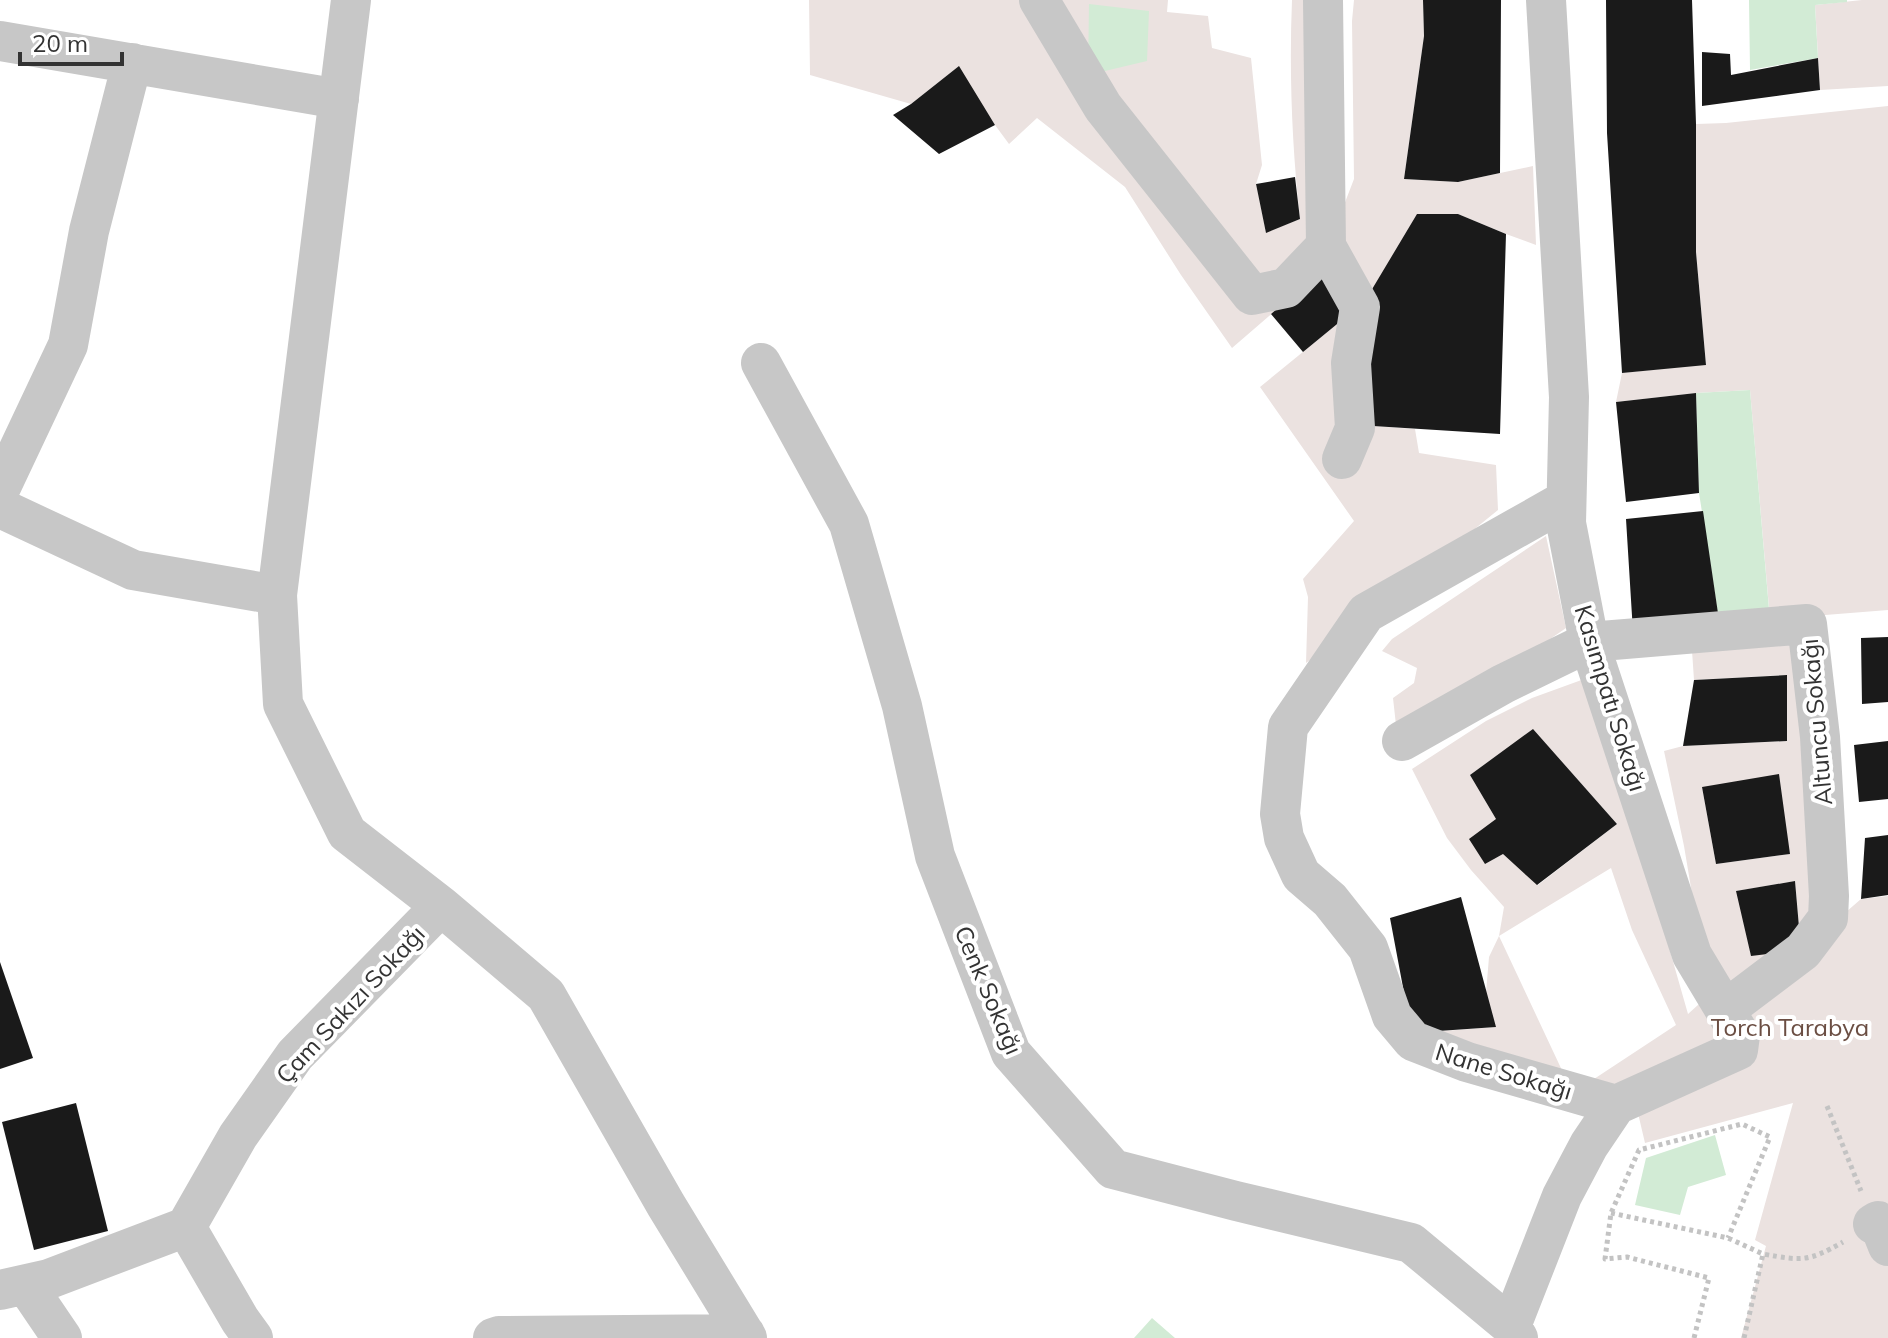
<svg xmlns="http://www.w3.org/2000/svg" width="1888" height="1338" font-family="Mulish,sans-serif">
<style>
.green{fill:#ebe2e0;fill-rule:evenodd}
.water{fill:#d2ebd5}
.building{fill:#1a1a1a}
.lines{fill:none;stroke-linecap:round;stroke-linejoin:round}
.path{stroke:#c3c3c3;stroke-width:5;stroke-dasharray:4 4;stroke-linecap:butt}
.minor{stroke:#c7c7c7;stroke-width:40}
.labels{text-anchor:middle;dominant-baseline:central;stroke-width:8;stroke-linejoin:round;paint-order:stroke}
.street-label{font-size:24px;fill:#333;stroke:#fff}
.park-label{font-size:24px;fill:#6b4e43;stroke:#fff}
</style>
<rect width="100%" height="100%" fill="#fff"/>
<path class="green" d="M 809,0 L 1168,0 L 1167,12 L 1208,16 L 1212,48 L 1251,58 L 1262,165 L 1256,184 L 1266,232 L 1300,219 C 1292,147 1289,73 1292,0 L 1326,0 L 1334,231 L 1354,179 L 1352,21 L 1354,0 L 1423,0 L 1424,36 L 1404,179 L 1458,182 L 1533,166 L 1536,245 L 1506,234 L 1458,214 L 1417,215 L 1373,426 L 1415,429 L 1419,453 L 1496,465 L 1498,510 L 1360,622 L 1306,663 L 1308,597 L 1303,579 L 1354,521 L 1260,387 L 1352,312 L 1318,274 L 1232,348 L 1181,275 L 1125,187 L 1037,118 L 1009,144 L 995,125 L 958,67 L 911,104 L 810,75 Z
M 1862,0 L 1888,0 L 1888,86 L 1820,90 L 1815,5 Z
M 1888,106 L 1888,610 L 1800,617 L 1838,919 L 1861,899 L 1888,896 L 1888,1338 L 1741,1338 L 1766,1246 L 1755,1240 L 1793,1103 L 1645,1143 L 1637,1109 L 1594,1079 L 1676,1025 L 1632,930 L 1611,868 L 1499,936 L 1567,1081 L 1418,1033 L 1495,1027 L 1486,993 L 1489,957 L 1499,936 L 1504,907 L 1471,870 L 1447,838 L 1412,769 L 1486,721 L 1532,698 L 1587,678 L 1636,832 L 1688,1014 L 1709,995 L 1684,846 L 1664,751 L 1683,746 L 1787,741 L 1786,675 L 1694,680 L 1691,636 L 1770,619 L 1750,390 L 1696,393 L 1616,402 L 1622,373 L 1706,364 L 1696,252 L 1696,124 L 1726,123 ZM 1533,730 L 1617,824 L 1538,885 L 1503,854 L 1485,864 L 1496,819 L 1470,775 ZM 1702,787 L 1790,854 L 1716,864 ZM 1795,881 L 1801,949 L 1751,955 L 1737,891 Z
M 1546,536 L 1566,628 L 1443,714 L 1398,743 L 1393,698 L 1414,683 L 1417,668 L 1382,651 L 1392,639 Z"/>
<path class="water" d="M 1749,0 L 1847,0 L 1847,2 L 1815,5 L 1818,58 L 1750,70 Z
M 1089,4 L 1149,11 L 1147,61 L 1088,75 Z
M 1750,390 L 1769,609 L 1719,620 L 1699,493 L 1696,393 Z
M 1715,1135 L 1726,1175 L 1688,1187 L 1680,1215 L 1635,1205 L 1646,1158 Z
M 1152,1318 L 1175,1338 L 1134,1338 Z"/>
<path class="building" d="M 1423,0 L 1501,0 L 1500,173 L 1458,182 L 1404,179 L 1424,36 Z
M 1606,0 L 1692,0 L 1696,124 L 1696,252 L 1706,365 L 1622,373 L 1607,133 Z
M 1702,52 L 1730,54 L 1731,75 L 1818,58 L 1820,90 L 1702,106 Z
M 959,66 L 995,125 L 939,154 L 893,115 L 911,104 Z
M 1295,177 L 1300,219 L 1266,233 L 1256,184 Z
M 1417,214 L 1458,214 L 1506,234 L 1500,434 L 1373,426 L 1365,301 Z
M 1318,274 L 1353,311 L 1303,352 L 1271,314 Z
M 1696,393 L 1699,493 L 1626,502 L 1616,402 Z
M 1703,511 L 1719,620 L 1633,632 L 1626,519 Z
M 1888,637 L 1888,702 L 1862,704 L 1861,638 Z
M 1787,675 L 1787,741 L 1683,746 L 1694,680 Z
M 1533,729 L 1617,824 L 1537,885 L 1503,854 L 1485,864 L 1469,839 L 1496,819 L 1470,775 Z
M 1888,741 L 1888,799 L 1859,802 L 1854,745 Z
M 1779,774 L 1790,854 L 1716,864 L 1702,787 Z
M 1888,835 L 1888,895 L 1861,899 L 1865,838 Z
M 1795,881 L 1801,950 L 1751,956 L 1736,891 Z
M 1461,897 L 1496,1027 L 1424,1032 L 1408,1014 L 1390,918 Z
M 0,962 L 33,1058 L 0,1069 Z
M 76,1103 L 108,1231 L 34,1250 L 2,1122 Z"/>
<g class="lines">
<path class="path" d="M 1827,1106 L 1861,1191
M 1611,1213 L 1728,1238 L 1763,1254
M 1694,1338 L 1709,1278 L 1627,1257 L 1605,1259 L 1611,1213 L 1639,1150 L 1742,1124 L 1770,1137 L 1728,1238
M 1744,1338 L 1763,1254 C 1802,1261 1808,1262 1843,1242"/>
<path class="minor" d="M 351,0 L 277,595 L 283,704 L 347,833 L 441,906 L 546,995 L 666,1205 L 747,1338
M 1039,0 L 1103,107 L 1252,295 L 1286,288 L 1326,246 L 1323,0
M 1546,0 L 1569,397 L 1566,523 L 1589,642 L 1692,955 L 1740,1035 L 1738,1050 L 1616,1105
M 0,41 L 339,99
M 1326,246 L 1360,307 L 1351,363 L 1355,428 L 1342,459
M 761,363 L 849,524 L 902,706 L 935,856 L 1011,1053 L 1113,1169 L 1236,1201 L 1411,1243 L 1511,1326 L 1518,1338
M 0,489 L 68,345 L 89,231 L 132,63
M 1566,500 L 1366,613 L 1288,727 L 1280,814 L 1284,838 L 1301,875 L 1330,900 L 1368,948 L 1392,1016 L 1413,1041 L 1467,1062 L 1616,1105
M 0,508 L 133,570 L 277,595
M 1402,741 L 1503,684 L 1589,642 L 1807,624 L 1820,737 L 1829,896 L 1828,918 L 1803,951 L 1725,1010
M 1873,1224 L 1878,1221 L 1888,1246
M 186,1227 L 238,1136 L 295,1055 L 441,906
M 26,1285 L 62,1338
M 0,1290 L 49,1279 L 186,1227 L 240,1320 L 253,1338
M 1511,1326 L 1562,1196 L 1589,1145 L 1616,1105
M 493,1338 L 499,1336 L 745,1334"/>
</g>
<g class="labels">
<g class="street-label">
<text transform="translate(1611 698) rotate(73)">Kasımpatı Sokağı</text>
<text transform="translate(1816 722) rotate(-95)">Altuncu Sokağı</text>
<text transform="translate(989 990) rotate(67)">Cenk Sokağı</text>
<text transform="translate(350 1004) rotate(-47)">Çam Sakızı Sokağı</text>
<text transform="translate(1504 1071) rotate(17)">Nane Sokağı</text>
</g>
<g class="park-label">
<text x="1790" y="1027">Torch Tarabya</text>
</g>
</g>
<path d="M20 52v12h102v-12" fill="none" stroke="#333333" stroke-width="4"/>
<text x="32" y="52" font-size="24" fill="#333333" stroke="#ffffff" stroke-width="6" paint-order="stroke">20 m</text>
</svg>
